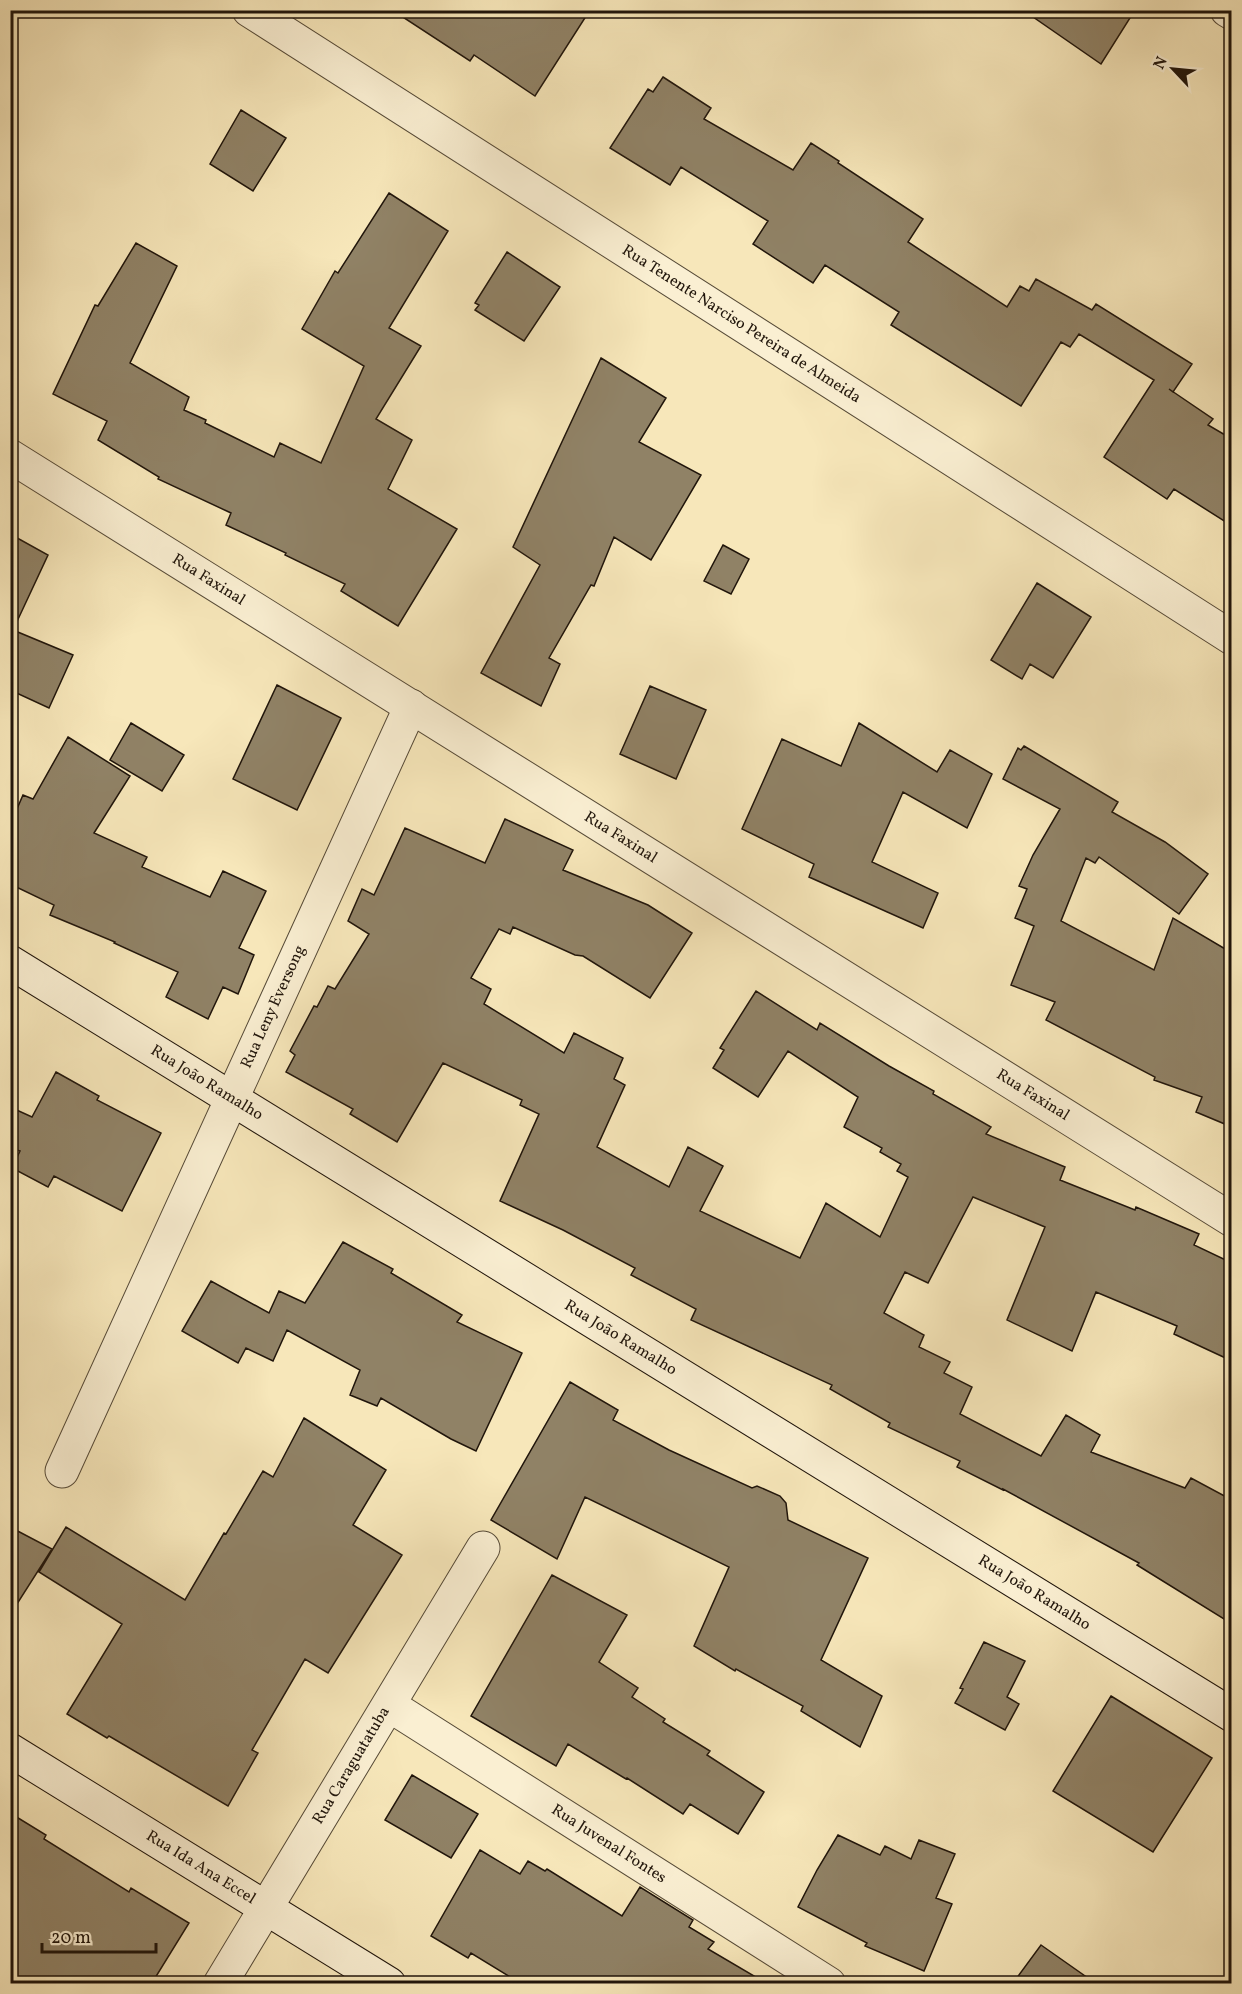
<svg xmlns="http://www.w3.org/2000/svg" width="1242" height="1994" font-family="Vollkorn,serif">
<style>
.building{fill:#908266;stroke:#20150b;stroke-width:1.5}
.lines{fill:none;stroke-linecap:round;stroke-linejoin:round}
.street-casing{stroke:#564a37;stroke-width:35}
.secondary-casing{stroke:#20150b;stroke-width:35}
.street{stroke:#faefd2;stroke-width:33}
.secondary{stroke:#faefd2;stroke-width:33}
.labels{text-anchor:middle;dominant-baseline:central;stroke-width:6;stroke-linejoin:round;paint-order:stroke}
.street-label{font-size:16px;fill:#20150b;stroke:#faefd2}
</style>
<rect width="100%" height="100%" fill="#f7e7ba"/>
<filter id="stains"><feTurbulence type="fractalNoise" baseFrequency=".00333" numOctaves="4"/><feColorMatrix values="0 0 0 0 .2 0 0 0 0 .09 0 0 0 0 .02 0 0 0 .5 -.17"/></filter>
<radialGradient id="worn" r=".72"><stop offset=".6" stop-color="#630" stop-opacity="0"/><stop offset="1" stop-color="#630" stop-opacity=".3"/></radialGradient>
<path class="building" d="M 392,10 L 590,10 L 535,96 L 474,55 L 470,61 Z
M 1023,10 L 1135,10 L 1101,64 Z
M 663,77 L 711,108 L 704,119 L 793,170 L 811,143 L 839,161 L 838,163 L 923,219 L 908,242 L 1007,307 L 1020,286 L 1029,291 L 1036,279 L 1092,310 L 1096,304 L 1192,364 L 1173,392 L 1169,389 L 1213,419 L 1208,425 L 1232,439 L 1232,526 L 1174,489 L 1167,499 L 1104,457 L 1154,380 L 1079,334 L 1070,347 L 1061,342 L 1021,406 L 891,325 L 899,312 L 825,265 L 813,283 L 753,244 L 768,221 L 681,167 L 670,185 L 610,148 L 648,89 L 653,92 Z
M 241,110 L 286,138 L 253,191 L 210,164 Z
M 389,193 L 448,231 L 389,328 L 421,346 L 376,419 L 412,440 L 388,489 L 457,529 L 398,626 L 341,591 L 345,584 L 285,555 L 286,553 L 226,525 L 231,513 L 158,479 L 159,477 L 98,440 L 107,421 L 53,394 L 95,305 L 98,306 L 136,243 L 177,266 L 130,363 L 189,397 L 184,410 L 206,420 L 205,423 L 274,457 L 280,443 L 321,463 L 364,366 L 302,329 L 335,271 L 338,273 Z
M 507,252 L 560,287 L 524,341 L 475,310 L 479,305 L 475,303 Z
M 601,358 L 666,398 L 639,442 L 701,475 L 651,560 L 614,537 L 594,586 L 591,585 L 549,658 L 560,664 L 541,706 L 481,673 L 540,565 L 513,547 Z
M 10,534 L 48,555 L 13,630 L 73,655 L 49,708 L 10,690 Z
M 723,545 L 749,559 L 731,594 L 704,581 Z
M 1037,583 L 1091,617 L 1053,678 L 1030,664 L 1022,679 L 991,660 Z
M 277,685 L 341,718 L 297,810 L 233,779 Z
M 650,686 L 706,710 L 676,779 L 620,754 Z
M 131,723 L 184,755 L 162,791 L 110,760 Z
M 859,723 L 937,772 L 950,750 L 992,774 L 967,828 L 903,792 L 872,862 L 938,893 L 923,928 L 809,877 L 814,864 L 742,829 L 782,739 L 841,766 Z
M 68,737 L 130,776 L 94,833 L 147,857 L 142,867 L 210,897 L 223,871 L 266,891 L 239,948 L 254,955 L 238,994 L 223,987 L 208,1019 L 166,997 L 178,972 L 114,943 L 115,942 L 50,915 L 54,905 L 10,884 L 10,825 L 23,795 L 33,799 Z
M 1024,746 L 1118,802 L 1112,812 L 1165,842 L 1208,874 L 1179,914 L 1099,857 L 1095,863 L 1086,858 L 1061,921 L 1154,970 L 1173,918 L 1232,953 L 1232,1127 L 1196,1112 L 1202,1097 L 1154,1080 L 1155,1077 L 1046,1020 L 1055,1002 L 1011,985 L 1034,926 L 1015,918 L 1027,889 L 1019,886 L 1033,855 L 1060,809 L 1003,779 L 1018,748 L 1021,750 Z
M 505,819 L 573,850 L 563,870 L 648,905 L 692,933 L 650,998 L 583,956 L 575,955 L 513,927 L 510,934 L 499,929 L 471,978 L 491,989 L 484,1004 L 564,1053 L 574,1033 L 623,1058 L 614,1079 L 625,1085 L 597,1147 L 669,1187 L 688,1147 L 723,1166 L 700,1211 L 800,1258 L 826,1203 L 880,1237 L 908,1177 L 897,1171 L 901,1164 L 880,1152 L 882,1148 L 844,1127 L 858,1097 L 788,1051 L 758,1097 L 713,1068 L 724,1050 L 720,1048 L 756,991 L 817,1030 L 820,1023 L 889,1066 L 934,1091 L 933,1094 L 991,1127 L 986,1134 L 1065,1167 L 1060,1180 L 1135,1210 L 1136,1207 L 1199,1234 L 1194,1245 L 1232,1263 L 1232,1361 L 1174,1334 L 1177,1326 L 1096,1292 L 1072,1351 L 1007,1320 L 1045,1227 L 973,1197 L 928,1283 L 905,1272 L 884,1313 L 924,1335 L 919,1347 L 950,1362 L 944,1373 L 972,1387 L 960,1414 L 1041,1456 L 1066,1415 L 1100,1435 L 1091,1452 L 1185,1488 L 1191,1478 L 1232,1500 L 1232,1624 L 1137,1565 L 1139,1563 L 1003,1489 L 1003,1490 L 957,1467 L 960,1461 L 888,1427 L 890,1423 L 830,1389 L 832,1385 L 691,1320 L 696,1309 L 631,1275 L 635,1268 L 563,1230 L 500,1201 L 539,1114 L 520,1105 L 522,1100 L 443,1063 L 397,1142 L 350,1114 L 353,1109 L 286,1072 L 295,1055 L 290,1051 L 314,1006 L 317,1007 L 328,986 L 335,989 L 369,934 L 348,921 L 362,889 L 374,895 L 405,828 L 485,863 Z
M 56,1072 L 99,1096 L 97,1100 L 161,1133 L 122,1211 L 54,1176 L 48,1187 L 12,1168 L 20,1151 L 10,1148 L 10,1107 L 32,1117 Z
M 343,1242 L 393,1269 L 391,1273 L 462,1315 L 457,1322 L 522,1353 L 476,1451 L 451,1439 L 381,1398 L 377,1406 L 350,1395 L 360,1370 L 287,1330 L 273,1361 L 246,1348 L 238,1363 L 182,1331 L 211,1281 L 269,1313 L 279,1291 L 305,1303 Z
M 570,1382 L 618,1410 L 613,1420 L 669,1450 L 752,1488 L 757,1486 L 780,1496 L 786,1503 L 788,1520 L 868,1558 L 821,1660 L 882,1696 L 860,1747 L 801,1711 L 803,1706 L 736,1669 L 735,1671 L 694,1646 L 729,1567 L 585,1497 L 557,1559 L 491,1520 Z
M 304,1418 L 386,1470 L 353,1525 L 402,1555 L 328,1673 L 305,1659 L 252,1750 L 258,1753 L 228,1806 L 109,1736 L 107,1738 L 67,1714 L 122,1624 L 39,1572 L 66,1527 L 185,1600 L 224,1533 L 226,1534 L 263,1471 L 273,1477 Z
M 10,1527 L 52,1549 L 10,1615 Z
M 552,1575 L 627,1615 L 599,1662 L 638,1688 L 632,1697 L 665,1719 L 663,1722 L 710,1751 L 707,1755 L 764,1792 L 738,1834 L 690,1804 L 683,1814 L 627,1778 L 626,1779 L 568,1744 L 556,1766 L 471,1716 Z
M 984,1642 L 1025,1661 L 1007,1697 L 1019,1704 L 1005,1730 L 955,1703 L 963,1689 L 960,1688 Z
M 1111,1696 L 1212,1758 L 1153,1852 L 1053,1791 Z
M 412,1775 L 478,1814 L 451,1858 L 385,1820 Z
M 10,1813 L 46,1835 L 44,1839 L 129,1892 L 131,1888 L 189,1923 L 152,1983 L 10,1983 Z
M 838,1835 L 880,1855 L 885,1846 L 911,1859 L 919,1840 L 955,1854 L 936,1898 L 952,1904 L 924,1971 L 865,1946 L 867,1943 L 798,1907 L 817,1870 Z
M 480,1850 L 520,1874 L 528,1861 L 545,1871 L 547,1869 L 622,1916 L 640,1887 L 693,1920 L 689,1927 L 714,1942 L 708,1949 L 766,1983 L 520,1983 L 471,1953 L 468,1958 L 431,1936 Z
M 1041,1945 L 1095,1983 L 1013,1983 Z"/>
<g class="lines">
<defs>
<g id="street">
<path id="s1" d="M 249,10 L 1232,638"/>
<path d="M 1227,10 L 1232,13"/>
<path id="s2" d="M 10,456 L 1232,1220"/>
<path id="s3" d="M 62,1471 L 411,706"/>
<path id="s4" d="M 389,1705 L 829,1984"/>
<path id="s5" d="M 220,1984 L 483,1548"/>
</g>
<g id="secondary">
<path id="s6" d="M 10,962 L 1232,1715"/>
<path id="s7" d="M 10,1750 L 389,1984"/>
</g>
</defs>
<use href="#street" class="street-casing"/>
<use href="#secondary" class="secondary-casing"/>
<use href="#street" class="street"/>
<use href="#secondary" class="secondary"/>
</g>
<g class="labels">
<g class="street-label">
<text stroke="none"><textPath href="#s1" startOffset="584">Rua Tenente Narciso Pereira de Almeida</textPath></text>
<text stroke="none"><textPath href="#s2" startOffset="234">Rua Faxinal</textPath></text>
<text stroke="none"><textPath href="#s2" startOffset="720">Rua Faxinal</textPath></text>
<text stroke="none"><textPath href="#s3" startOffset="510">Rua Leny Eversong</textPath></text>
<text stroke="none"><textPath href="#s6" startOffset="231">Rua João Ramalho</textPath></text>
<text stroke="none"><textPath href="#s2" startOffset="1206">Rua Faxinal</textPath></text>
<text stroke="none"><textPath href="#s6" startOffset="717">Rua João Ramalho</textPath></text>
<text stroke="none"><textPath href="#s6" startOffset="1203">Rua João Ramalho</textPath></text>
<text stroke="none"><textPath href="#s5" startOffset="255">Rua Caraguatatuba</textPath></text>
<text stroke="none"><textPath href="#s4" startOffset="260">Rua Juvenal Fontes</textPath></text>
<text stroke="none"><textPath href="#s7" startOffset="224">Rua Ida Ana Eccel</textPath></text>
</g>
</g>
<rect width="1242" height="1994" fill="none" stroke="#f7e7ba" stroke-width="36"/>
<rect x="12" y="12" width="1218" height="1970" fill="none" stroke="#20150b" stroke-width="3"/>
<rect x="18" y="18" width="1206" height="1958" fill="none" stroke="#20150b" stroke-width="1.5"/>
<g transform="translate(1173 69) rotate(296)" stroke="#faefd2" stroke-width="4.5" paint-order="stroke">
<path d="M0-4.5L10 22L0 15L-10 22Z" fill="#20150b"/>
<text y="-9" font-size="16" font-weight="bold" text-anchor="middle" fill="#20150b">N</text>
</g>
<path d="M42 1943v9h114v-9" fill="none" stroke="#20150b" stroke-width="3"/>
<text x="51" y="1943" font-size="18" fill="#20150b" stroke="#faefd2" stroke-width="4.5" paint-order="stroke">20 m</text>
<rect width="100%" height="100%" filter="url(#stains)"/>
<rect width="100%" height="100%" fill="url(#worn)"/>
</svg>
